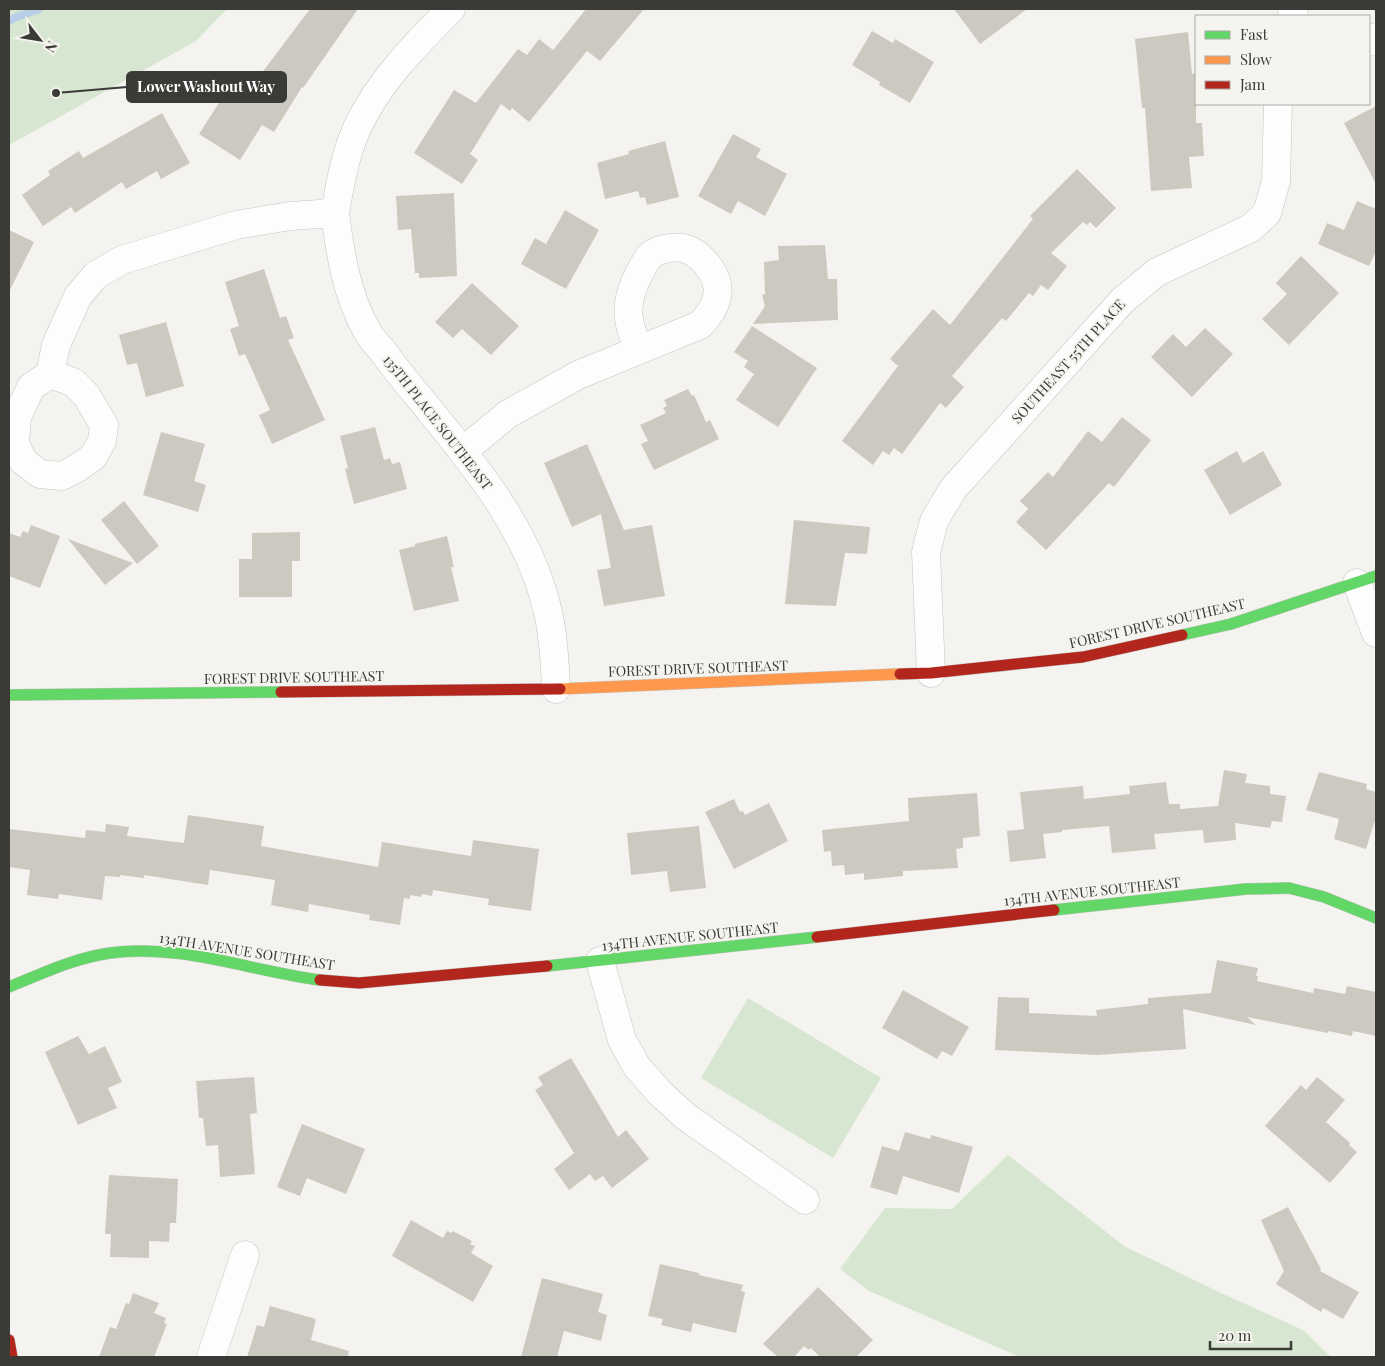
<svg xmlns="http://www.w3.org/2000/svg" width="1385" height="1366" font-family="'Playfair Display',serif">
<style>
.green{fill:#d7e6d0}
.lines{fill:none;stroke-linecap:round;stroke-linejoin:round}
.stream{stroke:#b8cfe7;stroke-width:8}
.building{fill:#cccac0}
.street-casing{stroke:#c5c4c1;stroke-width:29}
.fast-casing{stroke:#c5c4c1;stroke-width:12}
.slow-casing{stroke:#c5c4c1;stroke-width:12}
.jam-casing{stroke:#c5c4c1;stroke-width:12}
.street{stroke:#fdfdfd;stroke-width:28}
.fast{stroke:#63d668;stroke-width:11}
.slow{stroke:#ff974d;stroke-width:11}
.jam{stroke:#b3261e;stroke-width:11}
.labels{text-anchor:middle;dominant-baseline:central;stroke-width:4;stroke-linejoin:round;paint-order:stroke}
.street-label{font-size:14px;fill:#3a3a37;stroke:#f5f4ee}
.leader{fill:none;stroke:#3a3a37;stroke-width:2}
.callout-dot{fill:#3a3a37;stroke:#f5f4ee;stroke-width:2}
.callout{fill:#3a3a37;stroke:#3a3a37;stroke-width:2}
.callout-label{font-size:15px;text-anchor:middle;font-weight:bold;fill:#fff}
</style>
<rect width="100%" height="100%" fill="#f4f3ef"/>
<path class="green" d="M 9,9 L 227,9 L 196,41 L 9,145 Z
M 748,998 L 881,1078 L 833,1158 L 701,1078 Z
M 1008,1155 L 1124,1246 L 1221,1293 L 1303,1330 L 1331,1357 L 1020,1357 L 869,1291 L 840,1269 L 885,1208 L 952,1209 Z"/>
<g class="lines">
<path class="stream" d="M 9,21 L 14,18 L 39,9"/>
</g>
<path class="building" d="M 310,9 L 358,9 L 303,88 L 302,87 L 274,132 L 262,125 L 240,160 L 199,134 L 233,81 L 249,90 Z
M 586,9 L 644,9 L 600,61 L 587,51 L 529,122 L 512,108 L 510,111 L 501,104 L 470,154 L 478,160 L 462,184 L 414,153 L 454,90 L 476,103 L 518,49 L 527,55 L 539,39 L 553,50 Z
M 954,9 L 1027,9 L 980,44 Z
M 872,31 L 893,43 L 895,39 L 934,62 L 910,103 L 879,85 L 880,82 L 852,65 Z
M 1188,32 L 1192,74 L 1196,73 L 1196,123 L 1202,123 L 1204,156 L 1189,157 L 1192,188 L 1151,191 L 1145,108 L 1142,108 L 1135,39 Z
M 1376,106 L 1376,184 L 1344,123 Z
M 162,113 L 190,163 L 161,179 L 157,171 L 126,189 L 122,182 L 75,213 L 71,207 L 43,226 L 22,195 L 50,175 L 48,171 L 79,151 L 83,158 Z
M 733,134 L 761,149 L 756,157 L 787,174 L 765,216 L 738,201 L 731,214 L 698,196 Z
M 665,141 L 679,197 L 647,205 L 645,197 L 640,198 L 638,191 L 605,199 L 597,163 L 629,154 L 628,151 Z
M 1077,169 L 1116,208 L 1096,228 L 1090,222 L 1087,225 L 1083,222 L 1051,253 L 1067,266 L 1048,290 L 1041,285 L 1033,296 L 1029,293 L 1006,321 L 1002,318 L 952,376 L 964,387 L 946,408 L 940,403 L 902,454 L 894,448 L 889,455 L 883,451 L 873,465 L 842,441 L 898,366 L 890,359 L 933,309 L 950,325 L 1033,219 L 1030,216 Z
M 454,193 L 457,276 L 419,278 L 419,273 L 415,273 L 411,229 L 398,230 L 396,196 Z
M 1357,201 L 1376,209 L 1376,251 L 1369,266 L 1318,244 L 1327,223 L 1344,230 Z
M 565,210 L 599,230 L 566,289 L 521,264 L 535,238 L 546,244 Z
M 9,230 L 34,242 L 9,292 Z
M 825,245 L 828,279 L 837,279 L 838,320 L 753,324 L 765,306 L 762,295 L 765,294 L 764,262 L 779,260 L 778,246 Z
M 1301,256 L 1339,293 L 1289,345 L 1262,319 L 1287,294 L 1276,283 Z
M 264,269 L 280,318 L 286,316 L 294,338 L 288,340 L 325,420 L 272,444 L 259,415 L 270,410 L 245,354 L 239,356 L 230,329 L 239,326 L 225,282 Z
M 472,283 L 519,326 L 491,355 L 462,329 L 453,338 L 435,322 Z
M 166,322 L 184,386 L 146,397 L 137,363 L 127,365 L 119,335 Z
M 752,326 L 817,368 L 778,427 L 736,400 L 754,374 L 744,367 L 748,361 L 734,352 Z
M 1205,328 L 1233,354 L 1192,397 L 1151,357 L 1173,334 L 1186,347 Z
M 688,389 L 692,396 L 694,395 L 706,422 L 710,420 L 719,439 L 654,470 L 641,444 L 648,441 L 640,425 L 666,413 L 663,408 L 667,406 L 664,400 Z
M 1122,417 L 1151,440 L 1114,487 L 1109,483 L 1046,550 L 1016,522 L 1028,509 L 1020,501 L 1048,472 L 1053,477 L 1088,431 L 1102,442 Z
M 375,427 L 384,460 L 390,458 L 392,464 L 400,462 L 407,489 L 354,504 L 345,469 L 348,468 L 340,436 Z
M 161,432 L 205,444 L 194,481 L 206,485 L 198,512 L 143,495 Z
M 587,444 L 624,530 L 652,525 L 665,596 L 604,606 L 597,570 L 611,568 L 601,514 L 572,527 L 544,463 Z
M 1237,451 L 1243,463 L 1263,451 L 1282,485 L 1230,515 L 1204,470 Z
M 124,501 L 159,546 L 137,564 L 101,520 Z
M 794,520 L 870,527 L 867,554 L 845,553 L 836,606 L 785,604 Z
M 31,525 L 60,536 L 40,588 L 9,576 L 9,533 L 20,537 L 23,531 L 28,533 Z
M 300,532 L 300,561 L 292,561 L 292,597 L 239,597 L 239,559 L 252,559 L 252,533 Z
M 447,536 L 454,567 L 451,567 L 459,601 L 414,611 L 399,550 L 415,546 L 415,544 Z
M 68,539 L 133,563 L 105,585 Z
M 1224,770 L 1247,774 L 1245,783 L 1270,786 L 1270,794 L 1286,796 L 1282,822 L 1272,821 L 1270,828 L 1235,823 L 1236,840 L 1204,843 L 1203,830 L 1154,834 L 1156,849 L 1112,853 L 1109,826 L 1062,830 L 1062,832 L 1043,834 L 1046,858 L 1010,862 L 1007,831 L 1024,829 L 1020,792 L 1083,786 L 1084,799 L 1130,794 L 1129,786 L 1166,782 L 1169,804 L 1180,804 L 1180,809 L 1218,806 Z
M 1319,772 L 1367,784 L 1366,789 L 1376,792 L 1376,817 L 1366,849 L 1334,839 L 1339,819 L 1306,810 Z
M 977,793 L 980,836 L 963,838 L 963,848 L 956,849 L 958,868 L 903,871 L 903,876 L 864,880 L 864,873 L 845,875 L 844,865 L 832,866 L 831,851 L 824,852 L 822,830 L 909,821 L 908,798 Z
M 734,799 L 740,812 L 743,811 L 745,815 L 769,803 L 788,841 L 734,869 L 705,812 Z
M 188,815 L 264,826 L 261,846 L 378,867 L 382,842 L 471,856 L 473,840 L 539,849 L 531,911 L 488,905 L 489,899 L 433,890 L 432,896 L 422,894 L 421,897 L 410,895 L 410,899 L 404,898 L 400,925 L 369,920 L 370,915 L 309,904 L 308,912 L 271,905 L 275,880 L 210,870 L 208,885 L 144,875 L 144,878 L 120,875 L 120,877 L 105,876 L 102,900 L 59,894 L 58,899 L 27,895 L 30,870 L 9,867 L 9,829 L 85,838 L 86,830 L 105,832 L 106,824 L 129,827 L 127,836 L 184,843 Z
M 699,826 L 706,888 L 670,892 L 667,871 L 631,875 L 627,833 Z
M 1217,960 L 1258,968 L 1256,976 L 1258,976 L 1257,981 L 1313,993 L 1314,988 L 1345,994 L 1347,986 L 1376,992 L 1376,1036 L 1353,1031 L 1352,1036 L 1328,1031 L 1328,1033 L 1247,1017 L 1256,1025 L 1183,1009 L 1186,1049 L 1097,1055 L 995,1050 L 998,997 L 1029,998 L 1029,1013 L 1097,1016 L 1096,1010 L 1148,1004 L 1148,998 L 1211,993 Z
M 903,990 L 969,1027 L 952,1056 L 942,1051 L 937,1059 L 882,1028 Z
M 78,1036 L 89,1054 L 105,1046 L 122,1082 L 108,1088 L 117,1108 L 78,1125 L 45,1052 Z
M 571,1058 L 618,1137 L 626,1130 L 649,1159 L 612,1188 L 603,1176 L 595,1181 L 590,1174 L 569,1190 L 554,1169 L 574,1153 L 535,1090 L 543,1085 L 538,1077 Z
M 254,1077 L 257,1113 L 250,1114 L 255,1174 L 220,1177 L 218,1145 L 206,1146 L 203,1118 L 199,1118 L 196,1081 Z
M 1317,1077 L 1345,1100 L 1326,1122 L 1350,1143 L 1349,1145 L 1357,1152 L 1330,1183 L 1265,1126 L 1301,1085 L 1306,1090 Z
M 302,1124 L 365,1149 L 346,1194 L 307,1178 L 300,1196 L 277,1187 Z
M 905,1132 L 930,1139 L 931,1135 L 973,1147 L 959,1193 L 903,1176 L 897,1195 L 870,1187 L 882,1146 L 899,1151 Z
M 109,1175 L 178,1179 L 176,1223 L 170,1223 L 169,1242 L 149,1241 L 149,1258 L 110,1257 L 111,1234 L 105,1234 Z
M 1288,1207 L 1321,1269 L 1320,1271 L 1359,1292 L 1343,1319 L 1323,1308 L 1321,1312 L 1276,1284 L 1284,1271 L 1261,1220 Z
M 411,1220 L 443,1238 L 447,1231 L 451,1233 L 453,1231 L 472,1241 L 470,1244 L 475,1246 L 471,1253 L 493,1266 L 473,1302 L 392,1256 Z
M 660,1264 L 699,1273 L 699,1275 L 743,1285 L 741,1291 L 745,1292 L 736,1333 L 693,1323 L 691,1332 L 661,1325 L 663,1319 L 648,1316 Z
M 542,1278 L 603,1294 L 598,1312 L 607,1315 L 601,1341 L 564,1331 L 557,1357 L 521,1357 Z
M 818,1287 L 873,1340 L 856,1357 L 820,1357 L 811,1348 L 809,1350 L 804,1346 L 794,1357 L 778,1357 L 763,1344 Z
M 133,1293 L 159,1303 L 154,1313 L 166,1318 L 164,1323 L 167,1324 L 154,1357 L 99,1357 L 110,1327 L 116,1329 L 126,1303 L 129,1304 Z
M 270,1306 L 316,1319 L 311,1340 L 349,1351 L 348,1357 L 247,1357 L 257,1325 L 264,1327 Z"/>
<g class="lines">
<defs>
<path id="street" d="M 1292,9 L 1294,16
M 1369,42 L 1376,37
M 335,213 C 340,252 346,293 366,329 C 370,337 376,344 382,350 C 397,372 415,392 431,412 C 481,473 533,538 549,617 C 554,641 555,665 556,689
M 50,374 L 73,382 L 86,395 L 104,425 L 102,441 L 93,457 L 77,468 L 62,476 L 40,474 L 23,461 L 15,443 L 17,417 L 31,387 L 50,374 L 56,345 L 78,296 L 96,275 L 122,260 L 236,225 L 290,216 L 335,213 C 340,184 345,155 357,128 C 379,81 415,45 451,9
M 463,451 L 508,414 L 578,375 L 700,325 C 708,316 715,308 717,296 C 721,278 704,257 689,250 C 680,245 661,248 652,254 C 645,260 640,272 636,280 C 624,306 627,324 639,349
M 1357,583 L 1376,633
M 931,673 L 926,552 L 934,521 L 953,489 L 1123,300 L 1157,272 L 1251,228 L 1267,213 L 1276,181 L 1278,104
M 600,961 L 622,1040 L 637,1067 L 660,1093 L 685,1116 L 805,1200
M 211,1357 L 245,1255"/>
<path id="fast" d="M 1182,635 L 1231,624 L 1376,576
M 9,695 L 281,692
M 1054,910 L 1246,889 L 1289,888 L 1324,897 L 1376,918
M 547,966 L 817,937
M 9,987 C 41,974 74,958 110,953 C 181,943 250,971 320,980"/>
<path id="slow" d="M 560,689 L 900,674"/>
<path id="jam" d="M 900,674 L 931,673 L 1083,657 L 1182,635
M 281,692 L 560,689
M 817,937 L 1054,910
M 320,980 L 359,983 L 547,966
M 9,1340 L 12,1357"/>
</defs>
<use href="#street" class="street-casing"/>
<use href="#fast" class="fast-casing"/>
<use href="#slow" class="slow-casing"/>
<use href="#jam" class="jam-casing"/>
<use href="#street" class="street"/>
<use href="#fast" class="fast"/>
<use href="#slow" class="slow"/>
<use href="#jam" class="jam"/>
</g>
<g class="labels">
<g class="street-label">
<text transform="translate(1068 361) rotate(-48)">SOUTHEAST 55TH PLACE</text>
<text transform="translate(438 422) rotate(52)">135TH PLACE SOUTHEAST</text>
<text transform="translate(1157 623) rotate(-13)">FOREST DRIVE SOUTHEAST</text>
<text transform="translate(698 668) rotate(-2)">FOREST DRIVE SOUTHEAST</text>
<text transform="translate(294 677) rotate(-1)">FOREST DRIVE SOUTHEAST</text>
<text transform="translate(1092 891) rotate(-6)">134TH AVENUE SOUTHEAST</text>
<text transform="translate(690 936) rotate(-6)">134TH AVENUE SOUTHEAST</text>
<text transform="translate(247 951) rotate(9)">134TH AVENUE SOUTHEAST</text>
</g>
</g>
<path class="leader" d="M56 93L127 87"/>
<circle class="callout-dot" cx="56" cy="93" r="5"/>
<rect class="callout" x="127" y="72" width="159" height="30" rx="5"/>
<g class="callout-label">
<text x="206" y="92">Lower Washout Way</text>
</g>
<rect width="1385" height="1366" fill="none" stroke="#3a3a37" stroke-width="20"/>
<rect x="1195" y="15" width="175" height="90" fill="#f5f4ee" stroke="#aaaaa5"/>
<rect x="1205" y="31" width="25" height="8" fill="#63d668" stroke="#aaaaa5"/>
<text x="1240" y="40" font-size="15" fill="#3a3a37">Fast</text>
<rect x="1205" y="56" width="25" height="8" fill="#ff974d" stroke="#aaaaa5"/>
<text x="1240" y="65" font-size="15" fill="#3a3a37">Slow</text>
<rect x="1205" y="81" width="25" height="8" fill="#b3261e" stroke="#aaaaa5"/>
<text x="1240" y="90" font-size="15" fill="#3a3a37">Jam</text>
<g transform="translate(40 40) rotate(121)" stroke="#f5f4ee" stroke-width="4" paint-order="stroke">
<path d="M0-4L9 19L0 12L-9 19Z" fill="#3a3a37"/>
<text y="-8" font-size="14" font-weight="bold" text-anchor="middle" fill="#3a3a37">N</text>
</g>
<path d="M1210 1341v8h81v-8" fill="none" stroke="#3a3a37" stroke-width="2.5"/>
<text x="1218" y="1341" font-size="15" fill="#3a3a37" stroke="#f5f4ee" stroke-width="4" paint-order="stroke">20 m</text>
</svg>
